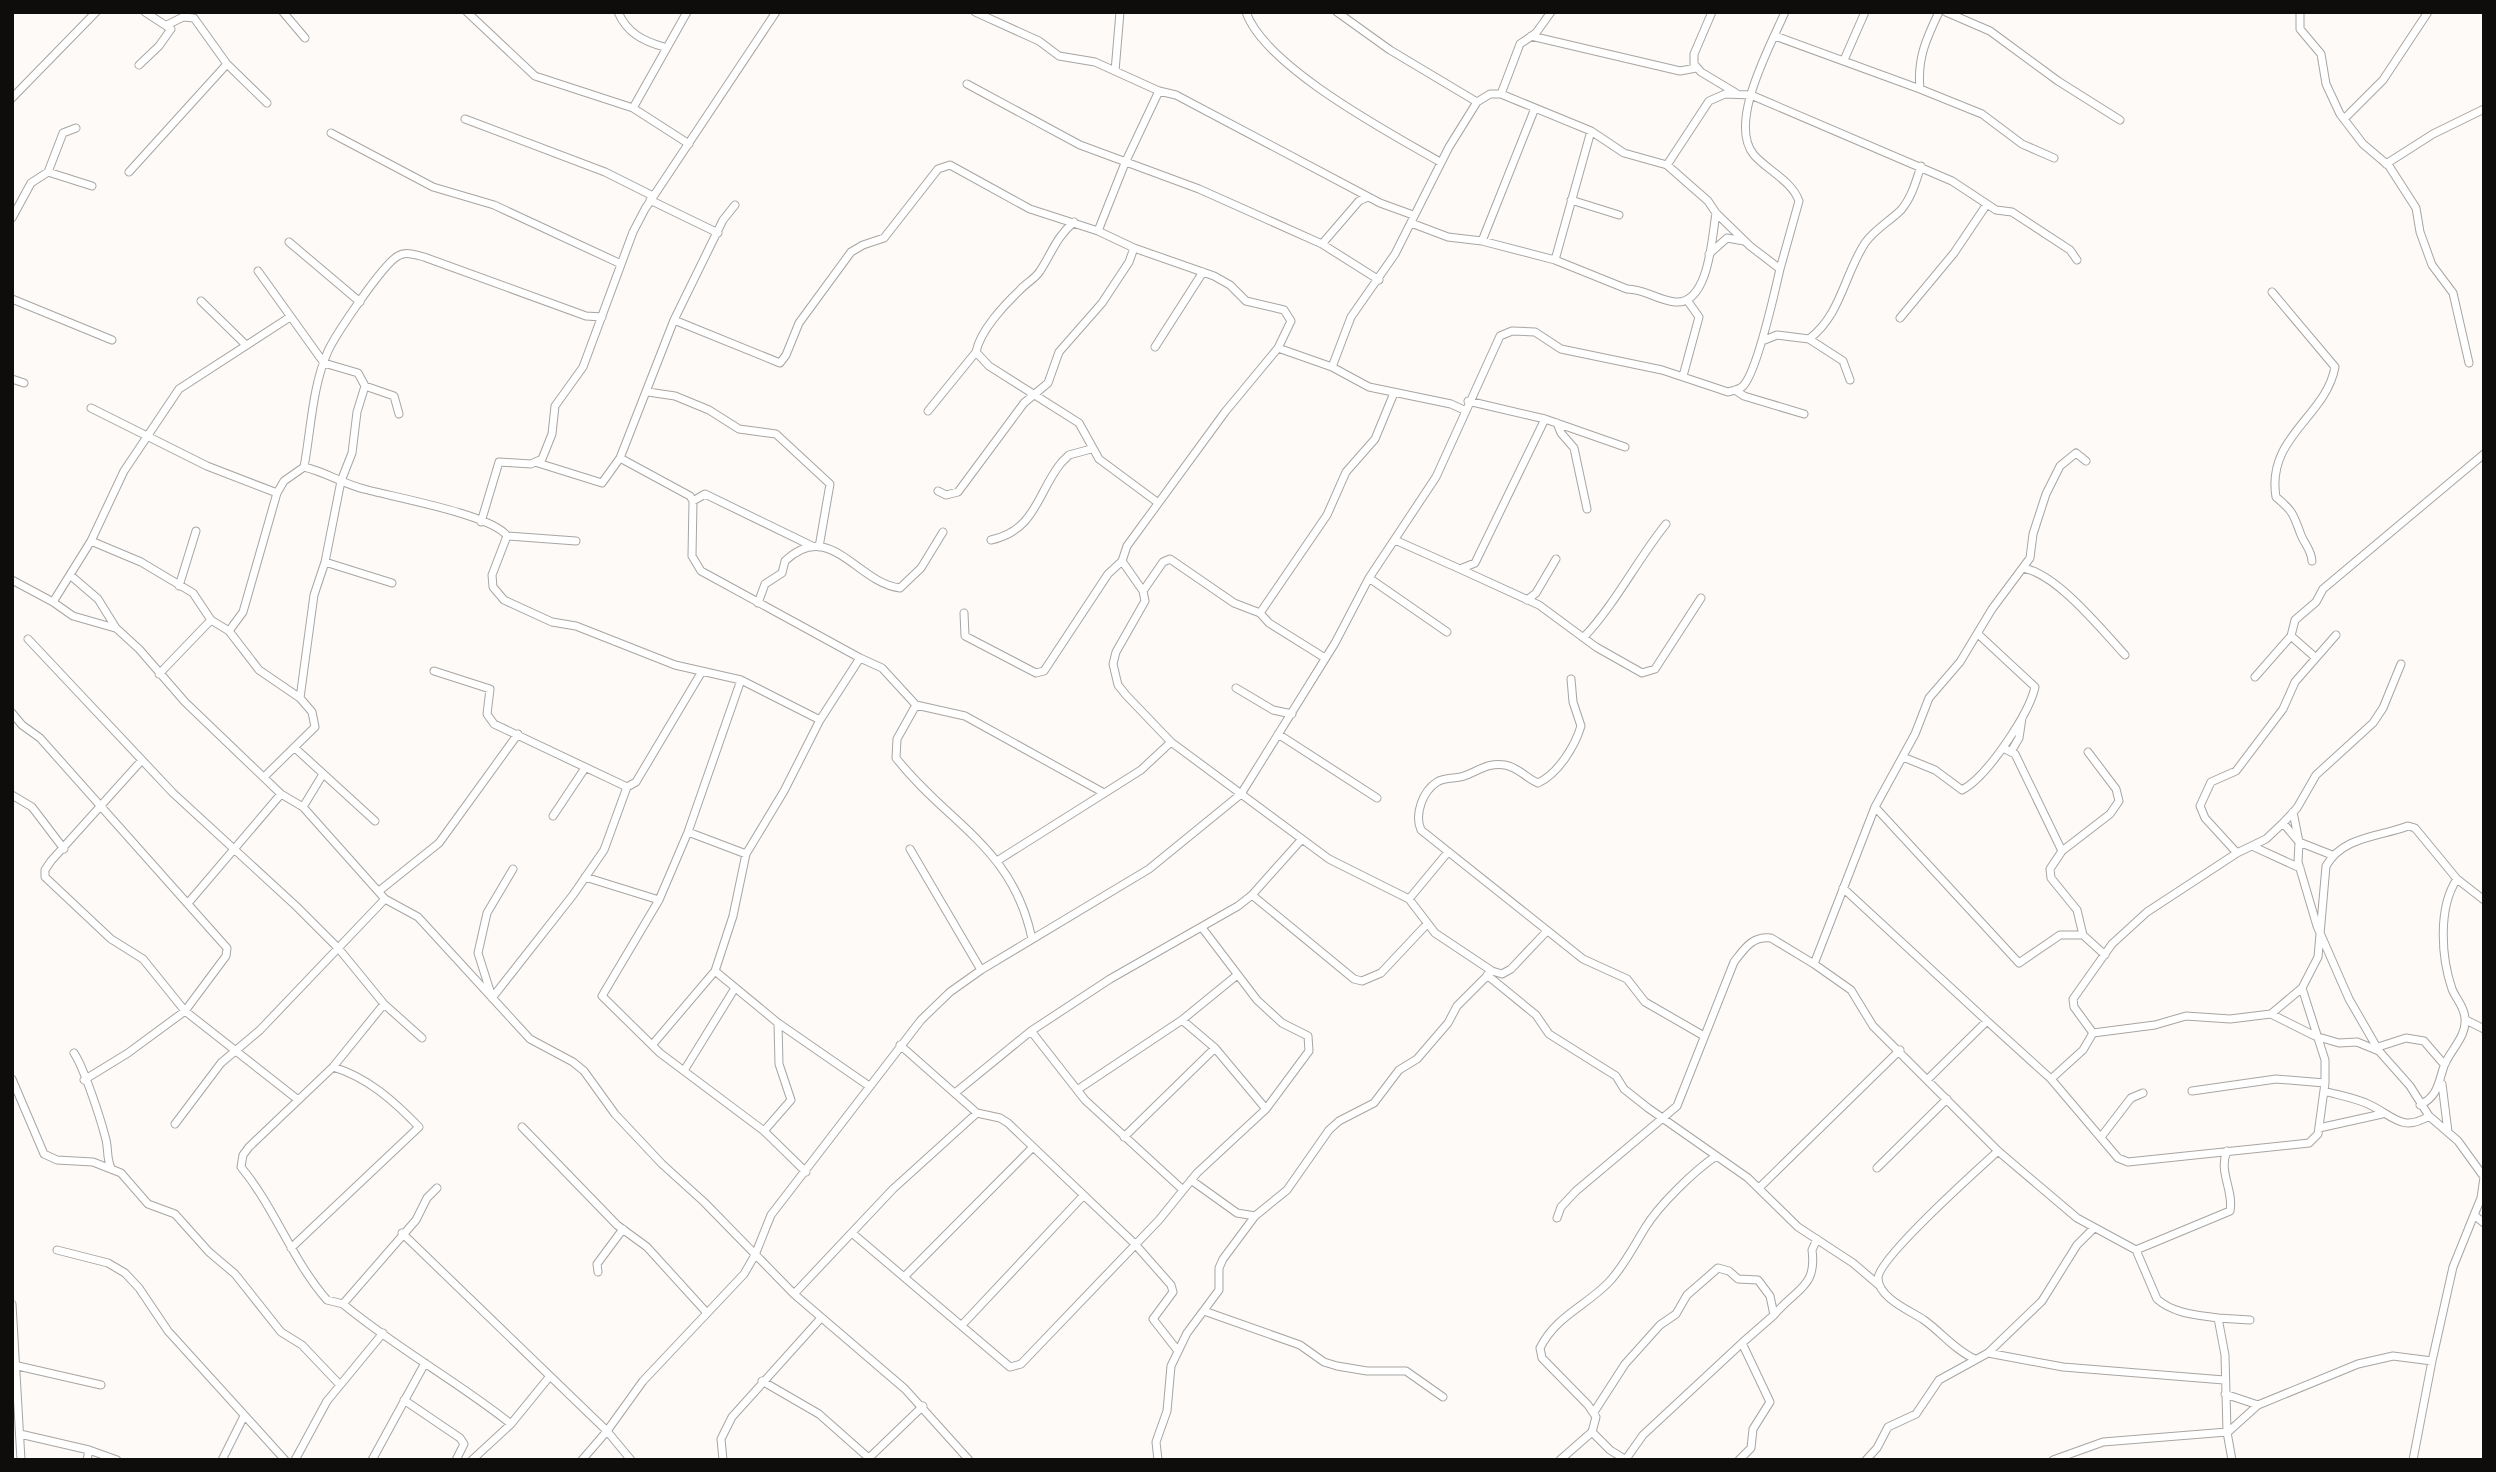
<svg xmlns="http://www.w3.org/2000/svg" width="2496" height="1472" font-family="'Source Sans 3',sans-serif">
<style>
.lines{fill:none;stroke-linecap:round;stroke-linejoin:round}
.minor-casing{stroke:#a8a5a2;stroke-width:9}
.minor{stroke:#fff;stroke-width:7}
</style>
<rect width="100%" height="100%" fill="#fdfaf7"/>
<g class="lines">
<defs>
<path id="minor" d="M 283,12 L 305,38
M 467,12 L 535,76 L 633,108 L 689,144
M 618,12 C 627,33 643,41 664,47
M 975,12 L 1039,41 L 1059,56 L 1095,62 L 1159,91 L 1125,163 L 1098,231
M 1246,12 C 1265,67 1390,133 1440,162
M 1337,12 L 1390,50 L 1477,102
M 1712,12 L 1694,54 L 1694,64 L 1701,72 L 1736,93
M 1939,12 C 1926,39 1917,59 1920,89 L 1982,114 L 2022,144 L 2054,158
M 1946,12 L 1990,31 L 2058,81 L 2120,120
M 2300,12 L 2300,29 L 2321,54 L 2326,84 L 2340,114 L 2363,144 L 2389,166 L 2416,208 L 2420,232 L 2432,265 L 2453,293 L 2469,363
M 1531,36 L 1680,71 L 1696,68
M 1775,36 L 1920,89
M 1844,60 L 1865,12
M 227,64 L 267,103
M 139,65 L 159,46 L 171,29 L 145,12
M 1115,71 L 1120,12
M 967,84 L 1080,145 L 1199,189 L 1322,244 L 1379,280
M 1159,91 L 1176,95 L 1380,203 L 1413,215
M 1501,94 L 1591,131 L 1624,153 L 1667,165 L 1708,201 L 1716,213 L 1750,246 L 1780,269 L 1799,201 C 1792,181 1767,170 1754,155 C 1727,123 1771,45 1785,12
M 12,98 L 96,12
M 633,108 L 687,12
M 465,119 L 605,172 L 653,196
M 2344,119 L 2383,80 L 2428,12
M 331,133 L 433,187 L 494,205 L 621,264
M 2386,164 L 2433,134 L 2484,109
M 1667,165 L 1709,101 L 1725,94 L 1751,95 L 1952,181 L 1996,210 L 2012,212 L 2070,250 L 2077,260
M 48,172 L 92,186
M 129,172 L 227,64 L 194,18 L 183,17 L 167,25
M 650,200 L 718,233
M 1571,200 L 1619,215
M 12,218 L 31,183 L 48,172 L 63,133 L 76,128
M 1074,222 C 1056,237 1052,253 1040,271 C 1035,279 1026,283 1020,290 C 1004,305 980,331 976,352 L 989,366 L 1079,423 L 1099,459 L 1157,502
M 1411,223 L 1448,237 L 1482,241 L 1555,260 L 1627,289 C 1645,289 1657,300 1675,302 C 1709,305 1712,237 1716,213
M 1482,241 L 1535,108
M 289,242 L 360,302
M 1322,244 L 1359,201 L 1368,197
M 1709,254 L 1727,238 L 1744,241
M 1555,260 L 1591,131
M 258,271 L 324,363 L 358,373 L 365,386 L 357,412 L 352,453 L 341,481 L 325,562 L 314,595 L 300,698
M 2272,292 L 2335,367 C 2326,417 2266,437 2276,497 C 2294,512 2293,514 2301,535 C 2305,545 2311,549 2312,561
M 12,299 L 112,340
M 201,301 L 245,344
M 1900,318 L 1954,253 L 1987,204
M 674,320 L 780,363 L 786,355 L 799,323 L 851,252 L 863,245 L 884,238 L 938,169 L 950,165 L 1030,209 L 1098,231 L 1134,248 L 1214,276 L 1230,285 L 1246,301 L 1284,310 L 1291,321 L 1278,348 L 1225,412 L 1127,546 L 1122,561 L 1143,591 L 1145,601 L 1116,652 L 1113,664 L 1118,685 L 1126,695 L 1171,742 L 1329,859 L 1409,899 L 1435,933 L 1492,971 L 1502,974 L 1511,969 L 1546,932
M 1809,339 L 1843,361 L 1850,380
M 1762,341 L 1777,335 L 1809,339 C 1841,315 1844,275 1865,243 C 1875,229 1890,221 1901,210 C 1912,197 1916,181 1921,166
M 1155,347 L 1203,272
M 1278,348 L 1332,367 L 1369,387 L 1451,404 L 1464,410
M 1332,367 L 1351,317 L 1395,254 L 1449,147 L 1477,102 L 1490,94 L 1501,94 L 1520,44 L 1536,33 L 1551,12
M 1683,376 L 1699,317 L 1687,300
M 12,379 L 24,383
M 365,386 L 394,396 L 399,414
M 1735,390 L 1744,396 L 1804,414
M 648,392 L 675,396 L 709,410 L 739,429 L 776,434 L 830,484 L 819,547
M 1468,401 L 1545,419 L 1625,447
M 91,408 L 207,466 L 277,493
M 928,411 L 976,352
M 1557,423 L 1561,433 L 1574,448 L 1587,509
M 620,458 L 690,496 L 693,501 L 692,556 L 701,571 L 860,658 L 882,668 L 916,705 L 965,716 L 1104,793
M 2086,461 L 2076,453 L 2060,466 L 2046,494 L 2033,534 L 2030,558 L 1992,609 L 1960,662 L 1929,698 L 1915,734 L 1875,807 L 1814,964 L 1851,990 L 1873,1026 L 1998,1151 L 2077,1218 L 2136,1250 L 2157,1299 C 2174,1314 2198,1315 2218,1318
M 538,463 L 602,483 L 620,458 L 674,320 L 723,220 L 735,205
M 304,467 C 311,430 312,387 328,351 C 336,334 383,264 398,256 C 406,251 416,255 424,257 L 586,316 L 602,317
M 938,491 L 946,495 L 958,492 L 1024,403 L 1048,383 L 1059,352 L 1102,303 L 1129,262 L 1134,248
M 693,501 L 705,494 L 812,546
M 481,522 L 499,462 L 531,464 L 542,459 L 552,434 L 555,406 L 583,367 L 633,232 L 645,209 L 776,12
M 507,536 L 576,541
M 991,540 C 1036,530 1037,493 1061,463 L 1069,455 L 1091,449
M 1395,540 L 1460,569 L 1475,563 L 1545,419
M 91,541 L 141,562 L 193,593 L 211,620 L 229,631 L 259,670 L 300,698 L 312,712 L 315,727 L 264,777
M 325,562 L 392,583
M 2023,568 C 2057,574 2101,629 2125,655
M 1460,569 L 1539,605 L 1596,647 L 1642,673 L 1655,669 L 1701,598
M 70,575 L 98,599 L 116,628 L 139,649 L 185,702 L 281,794 L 303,807 L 385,899 L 418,917 L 530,1039 L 573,1062 L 584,1071 L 615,1114 L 662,1164 L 704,1202 L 794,1294 L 905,1389 L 969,1460
M 1369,578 L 1447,632
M 12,580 L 53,602 L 91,541 L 124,471 L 179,389 L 290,317
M 179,586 L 196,531
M 1143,591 L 1163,562 L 1170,559 L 1234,603 L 1260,613 L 1327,515 L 1346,472 L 1375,439 L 1394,393
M 1527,600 L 1536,593 L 1556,559
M 53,602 L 73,616 L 115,628
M 758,603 L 765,584 L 782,573 L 785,561 C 830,518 857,583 900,588 L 921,568 L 943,532
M 964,613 L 965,636 L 1036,673 L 1044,671 L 1108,574 L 1122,561
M 1260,613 L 1269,623 L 1325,658
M 229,631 L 243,612 L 277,493 L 284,481 L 304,467 C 326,472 343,484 364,489 C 393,497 493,515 507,536 L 492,575 L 493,587 L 504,600 L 552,622 L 576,626 L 675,665 L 741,680 L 820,720
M 2291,636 L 2316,658
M 1584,637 C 1616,603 1637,560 1666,524
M 28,639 L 173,793 L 296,906 L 339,949 L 384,1004 L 422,1038
M 434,671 L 490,689 L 487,714 L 494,724 L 627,787
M 159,674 L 211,620
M 2255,677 L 2291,636 L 2295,620 L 2316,602 L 2323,589 L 2484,454
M 1571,679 L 1573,702 L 1581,726 C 1575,746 1558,774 1538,783 C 1526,778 1518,767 1505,765 C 1489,762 1478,771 1464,776 C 1456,779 1445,777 1437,782 C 1423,791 1414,814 1421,830 L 1583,959 L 1627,979 L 1645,1002 L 1704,1036
M 741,680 L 688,832 L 659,900 L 602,996 L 660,1053 L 764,1131 L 806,1172
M 1236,688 L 1273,710 L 1292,714
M 916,705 L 897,739 L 896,758 C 948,824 1013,847 1032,939
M 12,713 L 22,725 L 40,738 L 227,948 L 226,956 L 185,1011 L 128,1053 L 84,1080
M 1278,734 L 1377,798
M 295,748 L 375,821
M 2003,748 L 2015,754 L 2062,851 L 2050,869 L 2051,878 L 2077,910 L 2083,935 L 2105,955
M 2012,750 L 2019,738 L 2022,718
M 1903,757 L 1935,770 L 1962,790 C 1987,777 2029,714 2035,687 L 1978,634
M 142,760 L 51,861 L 45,870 L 45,877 L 111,939 L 143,959 L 185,1011 L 297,1099
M 12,795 L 32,807 L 64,849
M 303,807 L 323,774
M 1875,807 L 2019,963 L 2060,935 L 2083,935
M 2293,812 L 2299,842 L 2298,862 L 2317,926 L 2349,999 L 2379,1051 L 2410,1086 L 2429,1116 L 2458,1141 L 2484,1177 L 2481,1198 L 2474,1215 L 2484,1223
M 553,816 L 585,768
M 2283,823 L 2299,842 L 2332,855
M 688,832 L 746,854
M 2252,846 L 2300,868
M 910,849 L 981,970
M 2062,851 L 2110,814 L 2119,801 L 2116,789 L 2088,752
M 2237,853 L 2205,818 L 2200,806 L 2211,782 L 2236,771 L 2283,709 L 2295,682 L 2336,635
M 997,861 L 1141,770 L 1171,742
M 585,877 L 659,900
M 1843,888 L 1987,1021
M 379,891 L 439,843 L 518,734
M 1252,895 L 1354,979 L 1362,981 L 1381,973 L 1427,924
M 1409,899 L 1448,852
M 189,902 L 281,794
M 715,971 L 778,1023 L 869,1086
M 1487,975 L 1536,1015 L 1549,1034 L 1616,1076 L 1624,1089 L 1648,1108 L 1748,1178 L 1798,1227 L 1853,1263 L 1880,1286
M 491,994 L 478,953 L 487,913 L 513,869
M 492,998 L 573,895 L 604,850 L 627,787 L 636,782 L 701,673
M 384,1004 L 333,1067 L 249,1147 L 243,1155 L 241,1167 C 275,1208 292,1260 327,1300 L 343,1304 C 396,1348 457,1381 511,1424 L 550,1376 L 607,1431 L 631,1460
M 2271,1014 L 2302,988
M 1182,1020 L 1215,1048 L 1266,1109
M 2466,1020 L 2484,1029
M 1031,1031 L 1085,1100 L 1183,1190
M 2093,1033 L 2074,1007 L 2073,999 L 2112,944 L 2147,912 L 2237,853 L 2266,839 L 2283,823 L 2297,808 L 2316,775 L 2373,723 L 2383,708 L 2401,664
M 2093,1033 L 2155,1025 L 2186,1016 L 2230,1019 L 2271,1014 L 2315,1036 L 2339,1043 L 2357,1042 L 2379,1051
M 653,1044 L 715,971 L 733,916 L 746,854 L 784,791 L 820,720 L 860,658
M 900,1045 L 977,1113 L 1000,1118 L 1008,1123 L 1134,1243 L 1171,1285 L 1173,1292 L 1153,1319 L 1178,1351
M 2378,1047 L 2406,1038 L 2424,1041 L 2442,1062 L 2446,1062
M 74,1053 C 84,1068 100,1117 105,1136 C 109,1148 106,1158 111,1168
M 685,1069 L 735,988
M 12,1079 L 44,1154 L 57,1160 L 93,1162 L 121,1173 L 148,1204 L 175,1214 L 209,1252 L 235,1274 L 281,1332 L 302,1345 L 340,1385
M 2051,1079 L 2083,1050 L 2093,1033
M 1927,1080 L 1987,1021 L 2051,1079 L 2118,1158 L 2128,1162 L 2309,1143 L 2318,1134 L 2325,1083 L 2325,1060 L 2302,988 L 2318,957 L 2326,866 C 2343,836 2379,837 2408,826 L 2415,828 L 2457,879
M 2442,1084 L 2448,1132
M 1077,1090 L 1182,1020 L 1236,976
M 2192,1091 L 2276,1079 L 2325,1083
M 2324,1091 C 2338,1095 2355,1098 2368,1104 C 2393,1115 2401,1133 2429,1116
M 955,1093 L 1031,1031 L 1110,979 L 1238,906 L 1252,895 L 1302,839
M 2420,1105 C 2438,1096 2438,1084 2444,1066 C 2450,1050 2467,1037 2465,1018 C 2464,1006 2456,999 2452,989 C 2441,957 2438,907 2457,879 L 2484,900
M 175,1124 L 221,1063 L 260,1030 L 385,899
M 522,1127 L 617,1225 L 647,1247 L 707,1313
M 2319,1128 L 2382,1114
M 764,1131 L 791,1100 L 779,1064 L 778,1023
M 1124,1137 L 1215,1048
M 2101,1137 L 2131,1098 L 2143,1093
M 1877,1168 L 1947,1099
M 1191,1180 L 1237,1213 L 1255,1216
M 1759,1188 L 1900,1050
M 1557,1218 L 1561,1207 L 1576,1191 L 1677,1106 L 1734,962 C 1745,948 1752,936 1771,938 L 1814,964
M 402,1233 L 550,1376
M 852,1233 L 1010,1367 L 1021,1364 L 1159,1220 L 1197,1173 L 1266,1109 L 1309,1051 L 1308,1036 L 1282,1023 L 1257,1000 L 1203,929
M 291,1248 L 419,1127 C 394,1101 367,1077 333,1067
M 57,1250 L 108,1263 L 125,1273 L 139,1288 L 168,1331 L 285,1460
M 2136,1250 L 2230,1211 C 2234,1190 2218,1172 2227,1151
M 598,1272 L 597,1264 L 623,1229
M 904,1277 L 1033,1147
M 794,1294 L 893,1189 L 977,1113
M 12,1304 L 21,1460
M 343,1304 L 416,1220 L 427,1198 L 437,1188
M 1204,1311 L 1300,1345 L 1324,1362 L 1337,1366 L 1367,1371 L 1406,1371 L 1443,1397
M 1774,1315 C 1797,1288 1817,1287 1812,1250 L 1817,1239
M 962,1325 L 1083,1196
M 1988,1353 L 2042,1301 L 2077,1245 L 2093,1229
M 1975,1359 C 1956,1351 1941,1332 1924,1320 C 1911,1311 1878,1298 1878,1278 C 1879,1258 1977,1170 1998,1151
M 18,1366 L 101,1385
M 762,1381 L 819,1414 L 871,1460
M 2225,1394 L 2258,1405
M 404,1400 L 460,1438 L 464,1444 L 456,1460
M 1594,1412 L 1625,1364 L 1660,1325 L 1676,1314 L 1687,1295 L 1718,1268 L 1729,1271 L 1738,1279 L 1758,1280 L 1770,1296 L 1774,1315 L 1742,1343 L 1770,1402 L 1753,1429 L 1751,1448 L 1739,1460
M 1592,1432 L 1610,1450 L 1626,1460
M 2227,1433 L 2258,1405 L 2358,1364 L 2393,1356 L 2432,1361 L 2453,1267 L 2474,1215
M 20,1434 L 89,1450 L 117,1460
M 869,1458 L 923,1406
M 1626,1459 L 1643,1435 L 1742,1343
M 87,1460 L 89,1450
M 222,1460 L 244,1416
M 295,1460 L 327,1401 L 383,1333
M 372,1460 L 425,1363
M 472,1460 L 511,1424
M 582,1460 L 607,1431 L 643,1381 L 744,1274 L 755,1255 L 771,1215 L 921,1020 L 950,992 L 981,970 L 1149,869 L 1241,794 L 1335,643 L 1369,578 L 1436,477 L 1500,336 L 1512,331 L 1535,332 L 1561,349 L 1662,370 L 1728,392 C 1734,390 1739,390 1743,386 C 1757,372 1775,291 1780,269
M 723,1460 L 721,1439 L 732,1417 L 821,1318
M 1158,1460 L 1156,1442 L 1167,1411 L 1171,1366 L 1187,1333 L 1219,1290 L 1219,1268 L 1223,1259 L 1255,1216 L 1287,1190 L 1329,1130 L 1339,1121 L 1374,1103 L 1399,1070 L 1417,1059 L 1448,1023 L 1457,1006 L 1492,971
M 1560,1460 L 1592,1432 L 1596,1417 L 1588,1405 L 1542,1358 L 1540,1348 C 1556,1316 1586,1306 1609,1282 C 1624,1266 1634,1246 1645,1228 C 1659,1205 1694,1171 1716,1156
M 1866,1460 L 1877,1448 L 1888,1427 L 1916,1414 L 1939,1380 L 1988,1353 L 2063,1367 L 2224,1380
M 2053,1460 L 2103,1442 L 2227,1432
M 2232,1460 L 2227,1432 L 2225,1355 L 2218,1318 L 2250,1320
M 2413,1460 L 2432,1361"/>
</defs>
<use href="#minor" class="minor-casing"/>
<use href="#minor" class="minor"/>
</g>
<rect width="2496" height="1472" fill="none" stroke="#0e0d0c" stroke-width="28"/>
</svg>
